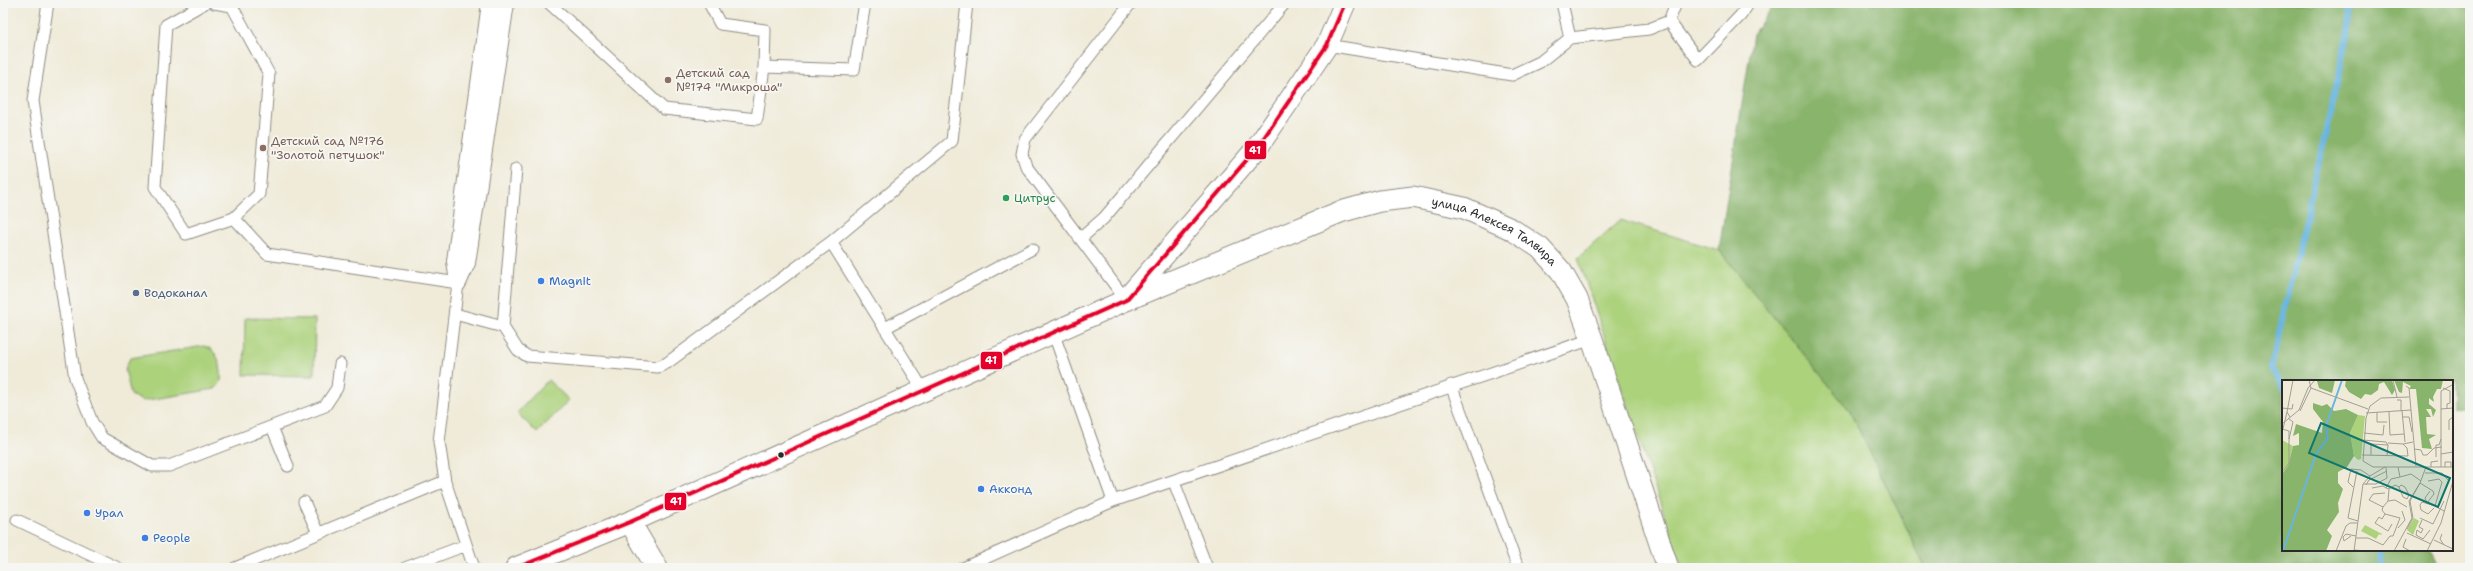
<svg xmlns="http://www.w3.org/2000/svg" width="2473" height="571" font-family="'Shantell Sans',sans-serif">
<style>
.green{fill:#acd27c;stroke:#6c7e54}
.forest{fill:#89b46c;stroke:#5a704c}
.lines{fill:none;stroke-linecap:round;stroke-linejoin:round}
.stream{stroke:#67b5e1;stroke-width:6}
.service-casing{stroke:#8e8b82;stroke-width:13}
.pedestrian-casing{stroke:#8e8b82;stroke-width:18}
.minor-casing{stroke:#8e8b82;stroke-width:23}
.service{stroke:#fff;stroke-width:11}
.pedestrian{stroke:#fff;stroke-width:16}
.minor{stroke:#fff;stroke-width:21}
.bus-1-casing{stroke:#f6f6f2;stroke-width:7}
.bus-1{stroke:#e4002b;stroke-width:4}
.education-dot{fill:#8d6e63;stroke:#f6f6f2;stroke-width:1.5}
.leisure-dot{fill:#2e9e5b;stroke:#f6f6f2;stroke-width:1.5}
.shop-dot{fill:#3f7fe0;stroke:#f6f6f2;stroke-width:1.5}
.service-dot{fill:#5c6f8a;stroke:#f6f6f2;stroke-width:1.5}
.bus-dot{fill:#2b2b2b;stroke:#f6f6f2;stroke-width:1.5}
.labels{text-anchor:middle;dominant-baseline:central;stroke-width:3.5;stroke-linejoin:round;paint-order:stroke}
.education-label{font-size:12px;fill:#785e54;stroke:#f6f6f2;text-anchor:start}
.leisure-label{font-size:12px;fill:#27864d;stroke:#f6f6f2;text-anchor:start}
.street-label{font-size:12px;fill:#2b2b2b;stroke:#f6f6f2}
.shop-label{font-size:12px;fill:#366cbe;stroke:#f6f6f2;text-anchor:start}
.service-label{font-size:12px;fill:#4e5e75;stroke:#f6f6f2;text-anchor:start}
.inset-river{fill:none;stroke:#67b5e1;stroke-width:2}
.inset-road{fill:none;stroke:#a19e93;stroke-width:1}
.view{fill:#0f766e;fill-opacity:0.15;stroke:#0f766e;stroke-width:2}
.inset-edge{fill:none;stroke:#2b2b2b;stroke-width:2}
.line-badge{stroke:#f6f6f2;stroke-width:1.5}
.badge-label{font-size:11px;text-anchor:middle;font-weight:bold;fill:#fff}
</style>
<rect width="100%" height="100%" fill="#f6f6f2"/>
<filter id="ink" filterUnits="userSpaceOnUse"><feTurbulence type="fractalNoise" baseFrequency=".025" numOctaves="2"/><feDisplacementMap in="SourceGraphic" scale="8" xChannelSelector="R" yChannelSelector="G"/><feConvolveMatrix kernelMatrix="1 2 1 2 8 2 1 2 1" color-interpolation-filters="sRGB"/></filter>
<filter id="wash" filterUnits="userSpaceOnUse"><feTurbulence type="fractalNoise" baseFrequency=".012" numOctaves="4" result="noise"/><feDisplacementMap in="SourceGraphic" scale="16" xChannelSelector="R" yChannelSelector="G"/><feGaussianBlur stdDeviation="0.9" result="paint"/><feColorMatrix in="noise" values="0 0 0 0 0 0 0 0 0 0 0 0 0 0 0 0 0 1.4 0 .05"/><feComposite in="paint" operator="in"/></filter>
<g filter="url(#wash)">
<rect width="100%" height="100%" fill="#f0ebd9"/>
<path class="green" d="M 1620,220 L 1719,250 L 1850,411 L 1926,568 L 1682,568 L 1578,258 Z
M 245,318 L 315,319 L 314,376 L 244,375 Z
M 204,346 C 219,350 222,368 221,382 L 215,389 L 142,401 L 131,395 L 125,369 L 130,358 Z
M 548,380 L 569,400 L 537,433 L 517,413 Z"/>
<path class="forest" d="M 1775,3 L 2470,3 L 2470,405 L 2452,407 L 2452,381 L 2283,381 L 2283,550 L 2428,550 L 2439,568 L 1926,568 L 1850,411 L 1719,250 L 1753,34 Z"/>
<g class="lines">
<path class="stream" d="M 2283,388 L 2271,368 L 2350,27 L 2349,3
M 2379,550 L 2380,568"/>
</g>
</g>
<g filter="url(#ink)">
<g class="lines">
<defs>
<path id="service" d="M 48,3 L 33,101 L 75,378 L 92,422 L 102,438 L 152,466 L 169,466 L 325,406 L 337,388 L 340,364
M 205,3 L 166,25 L 155,187 L 186,234 L 234,218 L 259,194 L 269,74 L 232,6 L 214,3
M 549,3 L 664,109 L 757,119 L 764,67 L 765,30 L 720,24 L 709,3
M 1562,3 L 1570,38
M 1669,21 L 1698,60 L 1741,15 L 1749,3
M 1327,45 L 1512,75 L 1540,62 L 1570,38 L 1649,29 L 1669,21 L 1676,3
M 764,67 L 854,70 L 865,3
M 234,218 L 267,254 L 458,283 L 439,442 L 445,481 L 474,568
M 1080,239 L 1104,218 L 1285,3
M 1126,300 L 1026,166 L 1022,154 L 1025,139 L 1131,3
M 455,314 L 503,327 L 518,350 L 527,356 L 658,367 L 667,363 L 831,242
M 503,327 L 516,169
M 885,328 L 1032,249
M 1053,332 L 1113,501
M 1451,385 L 1518,568
M 924,391 L 831,242 L 952,141 L 967,3
M 272,427 L 288,466
M 1174,482 L 1207,568
M 304,502 L 318,533
M 17,520 L 118,568
M 235,568 L 445,481
M 405,568 L 466,545
M 963,568 L 1113,501 L 1592,339"/>
<path id="pedestrian" d="M 490,3 L 455,261 L 458,283 L 467,263 L 506,3"/>
<g id="minor">
<path d="M 1128,297 L 1257,148 L 1327,45 L 1345,3"/>
<path d="M 630,522 L 657,568"/>
<path id="s1" d="M 516,568 L 630,522 L 1126,300 L 1340,212 L 1380,201 L 1413,197 L 1464,208 L 1511,229 L 1540,248 L 1561,271 L 1577,299 L 1592,339 L 1668,568"/>
</g>
</defs>
<use href="#service" class="service-casing"/>
<use href="#pedestrian" class="pedestrian-casing"/>
<use href="#minor" class="minor-casing"/>
<use href="#service" class="service"/>
<use href="#pedestrian" class="pedestrian"/>
<use href="#minor" class="minor"/>
<defs>
<path id="bus-1" d="M 516,568 L 630,522 L 1126,300 L 1257,148 L 1327,45 L 1345,3"/>
</defs>
<use href="#bus-1" class="bus-1-casing"/>
<use href="#bus-1" class="bus-1"/>
</g>
</g>
<g class="education-dot">
<circle cx="668" cy="80" r="4"/>
<circle cx="263" cy="148" r="4"/>
</g>
<circle class="leisure-dot" cx="1006" cy="198" r="4"/>
<g class="shop-dot">
<circle cx="541" cy="281" r="4"/>
<circle cx="981" cy="489" r="4"/>
<circle cx="87" cy="513" r="4"/>
<circle cx="145" cy="538" r="4"/>
</g>
<circle class="service-dot" cx="136" cy="293" r="4"/>
<circle class="bus-dot" cx="781" cy="455" r="3.5"/>
<g class="labels">
<g class="education-label">
<text x="676" y="73">Детский сад<tspan x="676" dy="14">№174 "Микроша"</tspan></text>
<text x="271" y="141">Детский сад №176<tspan x="271" dy="14">"Золотой петушок"</tspan></text>
</g>
<g class="leisure-label">
<text x="1014" y="198">Цитрус</text>
</g>
<g class="street-label">
<text stroke="none"><textPath href="#s1" startOffset="1062">улица Алексея Талвира</textPath></text>
</g>
<g class="shop-label">
<text x="549" y="281">Magnit</text>
<text x="989" y="489">Акконд</text>
<text x="95" y="513">Урал</text>
<text x="153" y="538">People</text>
</g>
<g class="service-label">
<text x="144" y="293">Водоканал</text>
</g>
</g>
<g transform="translate(2282 380)">
<rect width="171" height="171" fill="#f0ebd9"/>
<path d="M 76,35 L 83,36 L 79,79 L 76,80 L 72,76 L 68,53 ZM 0,60 L 11,66 L 6,86 L 0,92 ZM 132,138 L 137,141 L 131,155 L 125,150 ZM 83,145 L 100,154 L 99,155 L 97,154 L 94,159 L 79,151 Z" fill="#acd27c"/>
<path d="M 53,0 L 50,13 L 37,8 L 35,1 ZM 64,0 L 110,0 L 113,10 L 110,15 L 102,2 L 97,4 L 96,10 L 89,15 L 83,14 L 79,19 L 67,12 L 63,6 ZM 112,0 L 161,0 L 159,9 L 155,9 L 151,17 L 152,22 L 147,18 L 147,24 L 154,30 L 151,37 L 149,29 L 144,29 L 149,37 L 144,37 L 145,54 L 154,55 L 147,59 L 150,69 L 140,68 L 134,9 L 127,9 L 129,6 L 121,2 L 120,13 L 117,12 ZM 31,23 L 40,26 L 45,24 L 52,31 L 64,29 L 76,35 L 68,53 L 72,76 L 65,87 L 56,92 L 56,103 L 61,109 L 56,123 L 57,132 L 45,150 L 50,156 L 44,171 L 0,171 L 0,94 L 6,86 L 11,66 L 17,65 L 17,53 L 11,56 L 14,44 L 40,53 L 41,42 L 31,29 Z" fill="#89b46c"/>
<path class="inset-river" d="M 1,171 L 34,74 L 46,58 L 44,46 L 60,0"/>
<path class="inset-road" d="M 27,0 L 29,8 L 86,29M 111,0 L 115,17M 124,6 L 127,8 L 134,86M 161,8 L 168,11 L 168,23 L 165,24 L 165,28M 127,17 L 99,18 L 88,26 L 84,38 L 81,81 L 91,87 L 171,87M 115,20 L 119,20 L 119,31M 0,28 L 10,29 L 11,24M 159,29 L 171,28M 18,31 L 29,8M 120,31 L 123,62M 5,32 L 11,0M 95,32 L 95,42 L 105,42M 107,32 L 108,55 L 122,54M 84,33 L 129,30M 121,37 L 127,37 L 130,52M 0,44 L 17,30 L 26,8 L 33,0M 0,49 L 7,51 L 7,59M 1,49 L 5,32 L 8,37M 167,50 L 167,40 L 171,37M 82,53 L 101,55 L 102,45M 81,60 L 104,62 L 106,65M 106,63 L 121,64M 132,69 L 139,70 L 141,75 L 145,75 L 152,68 L 160,67M 159,74 L 171,72M 80,75 L 126,76 L 125,68 L 121,64 L 131,62M 89,75 L 89,64 L 106,65 L 105,76M 154,77 L 154,65 L 157,65 L 159,59M 144,87 L 138,103 L 151,111 L 152,114 L 145,123 L 143,118 L 148,111M 149,87 L 149,82 L 156,81M 159,87 L 159,11 L 170,5M 163,87 L 163,82 L 169,82 L 169,87M 75,91 L 66,138 L 76,141M 0,93 L 7,83 L 7,59 L 11,42 L 6,38M 143,93 L 160,93 L 166,100M 118,97 L 129,94 L 139,101M 146,101 L 157,99 L 160,102 L 153,126 L 162,131M 81,104 L 94,104 L 105,98 L 104,87M 84,105 L 87,100 L 105,91M 71,107 L 66,102 L 69,89 L 79,90 L 88,96M 90,108 L 101,106 L 104,108M 107,109 L 113,105 L 117,107 L 121,117 L 125,119 L 127,115 L 123,107 L 119,105 L 117,107M 103,113 L 91,114 L 87,120 L 101,127 L 106,121 L 113,120 L 125,127M 106,121 L 107,109 L 104,108 L 109,99 L 118,97 L 116,87M 152,128 L 146,134 L 139,130 L 138,125 L 140,122 L 153,126M 103,134 L 100,139 L 97,137 L 93,143 L 106,151 L 110,144M 138,138 L 151,144 L 162,121M 140,140 L 137,147 L 141,149 L 139,153 L 135,150 L 134,155 L 141,159 L 148,150M 116,148 L 123,140 L 120,131M 125,153 L 149,164M 160,154 L 158,159 L 162,165M 69,156 L 62,161 L 61,157 L 64,154 L 74,156M 74,158 L 86,158 L 101,165 L 108,156 L 111,156 L 118,138 L 103,134 L 100,130 L 101,127M 124,159 L 121,167 L 128,171M 152,160 L 171,169M 72,170 L 84,171M 54,171 L 64,146 L 68,143 L 75,143M 72,171 L 81,104 L 88,96 L 103,87M 112,171 L 130,138 L 127,121 L 138,103 L 128,121 L 131,138 L 125,149M 145,171 L 159,143 L 171,101"/>
<path class="view" d="M 39,43 L 168,98 L 156,127 L 27,73 Z"/>
<rect width="171" height="171" class="inset-edge"/>
</g>
<g class="line-badge">
<rect x="1244" y="140" width="23" height="20" rx="4" fill="#e4002b"/>
<rect x="980" y="351" width="23" height="19" rx="4" fill="#e4002b"/>
<rect x="664" y="492" width="23" height="19" rx="4" fill="#e4002b"/>
</g>
<g class="badge-label">
<text x="1255" y="154">41</text>
<text x="991" y="364">41</text>
<text x="676" y="505">41</text>
</g>
<rect width="2473" height="571" fill="none" stroke="#f6f6f2" stroke-width="16"/>
</svg>
